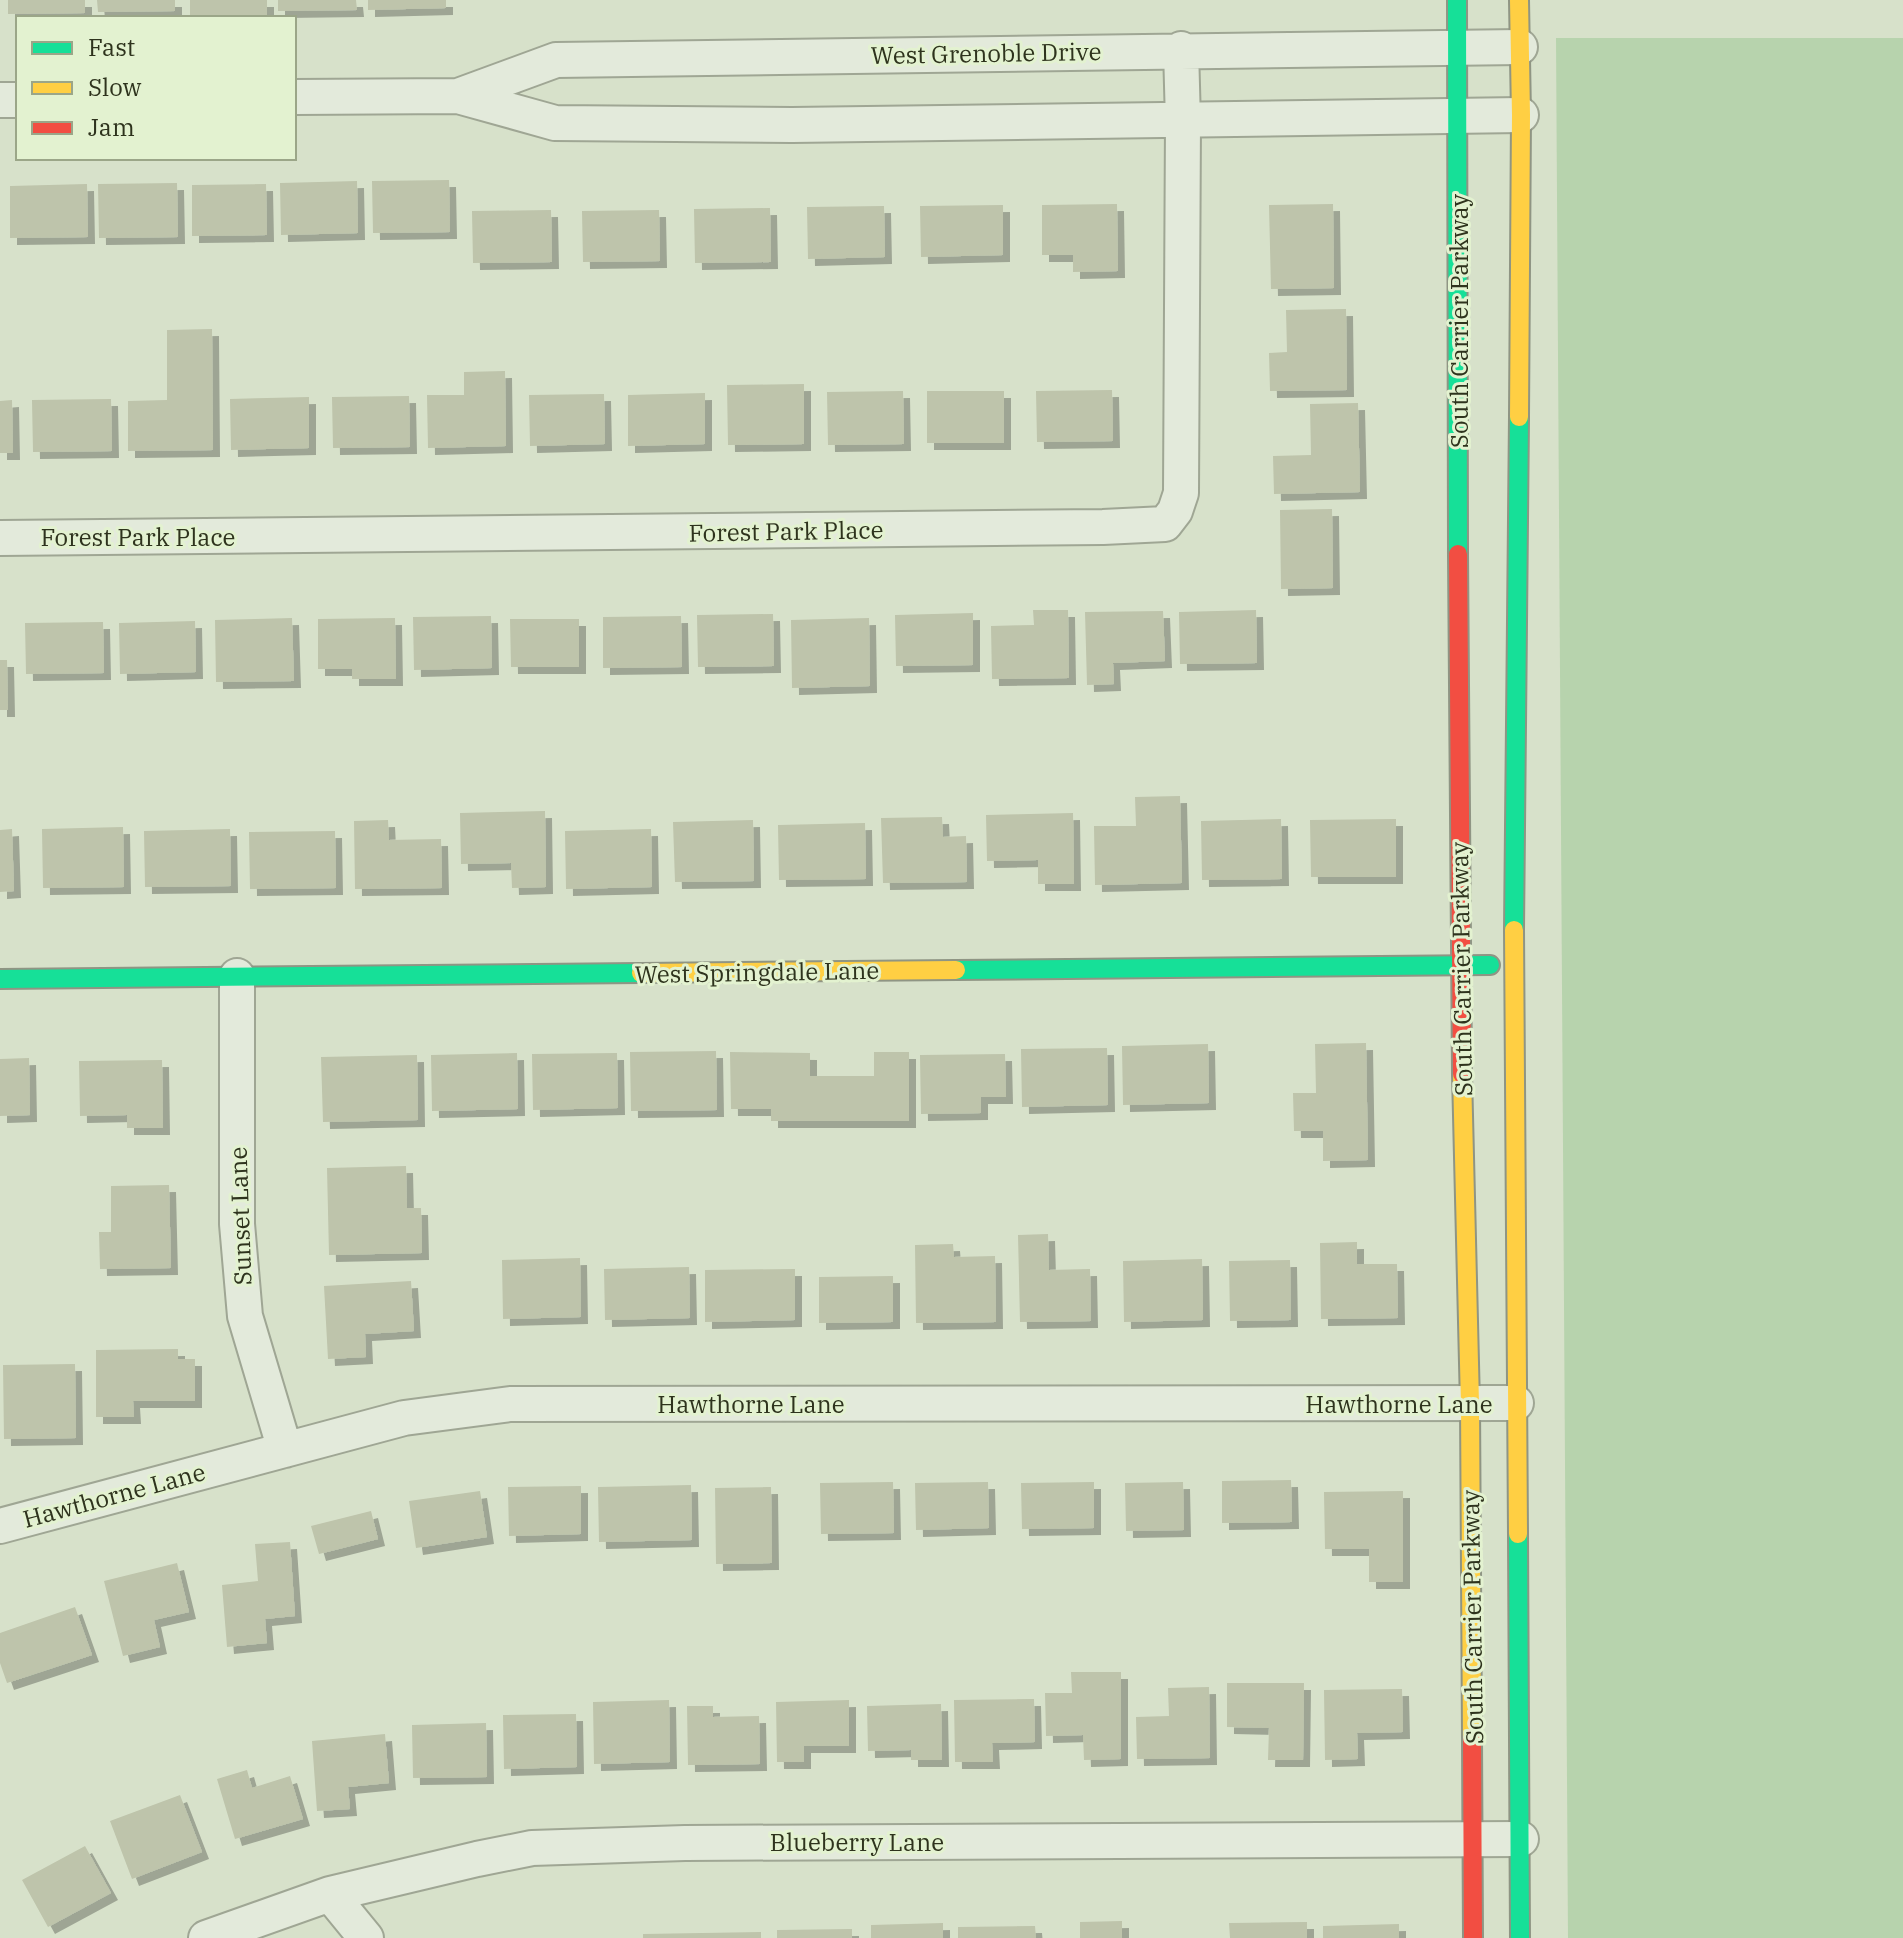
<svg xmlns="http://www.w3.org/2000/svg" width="1903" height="1938" font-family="'IBM Plex Serif',serif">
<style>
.green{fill:#b7d3ad}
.building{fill:#bec4ab;filter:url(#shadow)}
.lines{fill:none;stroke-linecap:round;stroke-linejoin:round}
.street-casing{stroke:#9fa694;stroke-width:38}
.fast-casing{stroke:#8f9584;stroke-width:22}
.slow-casing{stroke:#8f9584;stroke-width:22}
.jam-casing{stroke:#8f9584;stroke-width:22}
.street{stroke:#e3eadb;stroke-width:34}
.fast{stroke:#16e098;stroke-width:18}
.slow{stroke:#ffcf43;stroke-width:18}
.jam{stroke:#f24e42;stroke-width:18}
.labels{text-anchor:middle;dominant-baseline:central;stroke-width:6;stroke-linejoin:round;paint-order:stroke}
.street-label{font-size:24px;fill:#2e331d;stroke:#e3f2d0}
</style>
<defs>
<filter id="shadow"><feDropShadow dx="7" dy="7" stdDeviation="0" flood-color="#0004"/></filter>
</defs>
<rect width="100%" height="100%" fill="#d7e1ca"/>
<path class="green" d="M 1556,38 L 1903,38 L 1903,1938 L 1568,1938 Z"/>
<path class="building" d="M 8,0 L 85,0 L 85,13 L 8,14 Z
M 97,0 L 175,0 L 175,11 L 98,12 Z
M 190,0 L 267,0 L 267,15 L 190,17 Z
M 278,0 L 356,0 L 357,10 L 278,11 Z
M 368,0 L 446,0 L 446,8 L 368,10 Z
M 449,180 L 450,232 L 373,233 L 372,181 Z
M 357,181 L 358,233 L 281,235 L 280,183 Z
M 177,183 L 178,237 L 99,238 L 98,184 Z
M 87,184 L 88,237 L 10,238 L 10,186 Z
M 266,184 L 267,235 L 192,236 L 192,185 Z
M 1117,204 L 1118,271 L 1073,272 L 1073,255 L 1042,255 L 1042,205 Z
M 1333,204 L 1334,288 L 1271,289 L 1269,205 Z
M 1003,205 L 1003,255 L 921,257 L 920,206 Z
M 884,206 L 885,257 L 808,259 L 807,207 Z
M 770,208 L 771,262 L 695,263 L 694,209 Z
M 551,210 L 552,262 L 473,263 L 472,211 Z
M 659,210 L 660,261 L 583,262 L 582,211 Z
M 1346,309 L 1347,390 L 1270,391 L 1269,353 L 1287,352 L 1286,310 Z
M 212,329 L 213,450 L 128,451 L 128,401 L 167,400 L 167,330 Z
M 505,371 L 506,446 L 428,448 L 427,395 L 464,395 L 464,372 Z
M 804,384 L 804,444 L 728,445 L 727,385 Z
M 1112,390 L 1113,441 L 1037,442 L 1036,391 Z
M 903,391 L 904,444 L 828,445 L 827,392 Z
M 927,391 L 1004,391 L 1004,443 L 927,443 Z
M 705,393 L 705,444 L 628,446 L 628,395 Z
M 604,394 L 605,444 L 530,446 L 529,395 Z
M 409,396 L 410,447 L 333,448 L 332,397 Z
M 309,397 L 309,448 L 231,450 L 230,399 Z
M 111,399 L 112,451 L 33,452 L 32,400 Z
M 12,400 L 13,453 L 0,453 L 0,401 Z
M 1358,403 L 1360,492 L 1274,494 L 1273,456 L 1311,455 L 1310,404 Z
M 1332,509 L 1333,588 L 1281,589 L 1280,510 Z
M 1033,610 L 1068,610 L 1069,678 L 992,679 L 991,626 L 1034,625 Z
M 1256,610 L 1257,663 L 1180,664 L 1179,612 Z
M 1163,611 L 1165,661 L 1113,663 L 1114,684 L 1087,685 L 1085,612 Z
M 973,613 L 973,665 L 896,666 L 895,615 Z
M 773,614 L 774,666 L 698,667 L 697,615 Z
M 491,616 L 492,668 L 414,670 L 413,617 Z
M 681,616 L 682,667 L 603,668 L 603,617 Z
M 292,618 L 294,681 L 216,682 L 215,620 Z
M 395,618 L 396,679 L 352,679 L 352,669 L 318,669 L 318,619 Z
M 869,618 L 870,686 L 792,688 L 791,620 Z
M 510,619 L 579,619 L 579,667 L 511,667 Z
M 195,621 L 196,672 L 120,674 L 119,623 Z
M 103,622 L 104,673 L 26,674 L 25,623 Z
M 0,660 L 7,660 L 8,710 L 0,710 Z
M 1180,796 L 1182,883 L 1095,885 L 1094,826 L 1136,826 L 1135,797 Z
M 545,811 L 546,887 L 512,888 L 511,863 L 461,864 L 460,813 Z
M 1073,813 L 1074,884 L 1038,884 L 1038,860 L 987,861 L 986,815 Z
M 942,817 L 943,837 L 966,836 L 967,882 L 883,883 L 881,818 Z
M 1281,819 L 1282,879 L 1202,880 L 1201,821 Z
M 1396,819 L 1396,877 L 1311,877 L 1310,820 Z
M 388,820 L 389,840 L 441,839 L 442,888 L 355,889 L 354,821 Z
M 753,820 L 754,881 L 675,882 L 673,822 Z
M 865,823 L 866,879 L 779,880 L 778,825 Z
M 123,827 L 124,887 L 43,888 L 42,829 Z
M 12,829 L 14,891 L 0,892 L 0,830 Z
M 230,829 L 231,886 L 145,887 L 144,831 Z
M 651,829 L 652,887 L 566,889 L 565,831 Z
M 335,831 L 336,888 L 250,889 L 249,832 Z
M 1366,1043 L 1368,1160 L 1323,1161 L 1323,1131 L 1294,1131 L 1293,1093 L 1316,1093 L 1315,1044 Z
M 1208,1044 L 1209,1103 L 1123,1105 L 1122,1046 Z
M 1107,1048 L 1108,1105 L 1022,1107 L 1021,1049 Z
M 716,1051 L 717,1110 L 631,1111 L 630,1052 Z
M 730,1052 L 810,1053 L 810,1076 L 874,1076 L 874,1052 L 909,1052 L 909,1121 L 771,1121 L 771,1109 L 731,1109 Z
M 517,1053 L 518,1109 L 432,1111 L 431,1055 Z
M 617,1053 L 618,1108 L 533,1110 L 532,1054 Z
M 1005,1054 L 1006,1097 L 981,1097 L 981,1113 L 921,1114 L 920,1055 Z
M 417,1055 L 418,1120 L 323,1122 L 321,1057 Z
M 29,1058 L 30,1115 L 0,1116 L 0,1059 Z
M 162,1060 L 163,1128 L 127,1128 L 127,1115 L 80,1116 L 79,1061 Z
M 406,1166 L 407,1208 L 421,1208 L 422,1253 L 329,1255 L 327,1168 Z
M 169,1185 L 171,1268 L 100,1269 L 99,1232 L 111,1232 L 111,1186 Z
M 1048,1234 L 1049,1270 L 1090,1269 L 1091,1321 L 1020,1322 L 1018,1235 Z
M 1357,1242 L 1357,1264 L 1397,1264 L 1398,1318 L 1321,1319 L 1320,1243 Z
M 953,1244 L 954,1257 L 995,1256 L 996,1322 L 916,1323 L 915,1245 Z
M 580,1258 L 581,1317 L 503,1319 L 502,1260 Z
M 1202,1259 L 1203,1320 L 1124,1322 L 1123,1261 Z
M 1290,1260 L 1291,1320 L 1230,1321 L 1229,1261 Z
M 689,1267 L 690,1318 L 605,1320 L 604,1269 Z
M 795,1269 L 795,1320 L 705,1322 L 705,1270 Z
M 893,1276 L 893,1322 L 819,1323 L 819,1277 Z
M 411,1281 L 414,1331 L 365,1334 L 366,1357 L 328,1359 L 324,1286 Z
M 178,1349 L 178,1359 L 195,1359 L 195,1401 L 133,1401 L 134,1417 L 96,1417 L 96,1350 Z
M 75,1364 L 76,1438 L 4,1439 L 3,1365 Z
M 1291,1480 L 1292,1522 L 1222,1523 L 1222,1481 Z
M 893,1482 L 894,1533 L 821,1534 L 820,1483 Z
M 988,1482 L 989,1528 L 916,1530 L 915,1483 Z
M 1094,1482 L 1094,1528 L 1022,1529 L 1021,1483 Z
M 1183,1482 L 1184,1530 L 1126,1531 L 1125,1483 Z
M 691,1485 L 692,1540 L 599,1542 L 598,1487 Z
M 581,1486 L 581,1534 L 509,1536 L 508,1487 Z
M 771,1487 L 772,1563 L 716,1564 L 715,1488 Z
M 480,1491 L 487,1537 L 416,1548 L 409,1501 Z
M 1403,1491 L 1403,1582 L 1369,1582 L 1369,1549 L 1325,1549 L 1324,1492 Z
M 371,1511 L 378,1539 L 319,1554 L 311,1526 Z
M 290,1542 L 295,1616 L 265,1619 L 267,1643 L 227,1647 L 222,1585 L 258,1581 L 255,1544 Z
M 177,1563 L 189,1612 L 154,1620 L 160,1647 L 123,1656 L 104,1581 Z
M 75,1607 L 92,1655 L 7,1683 L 0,1663 L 0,1633 Z
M 1071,1672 L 1121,1672 L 1121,1759 L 1084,1760 L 1083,1735 L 1046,1736 L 1045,1693 L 1072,1693 Z
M 1227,1683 L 1304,1683 L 1303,1760 L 1268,1760 L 1269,1728 L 1227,1727 Z
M 1209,1687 L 1210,1758 L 1137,1759 L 1136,1717 L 1169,1716 L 1168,1688 Z
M 1402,1689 L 1403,1732 L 1357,1733 L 1358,1759 L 1325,1760 L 1324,1690 Z
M 1034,1699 L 1035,1742 L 992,1743 L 993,1762 L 955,1762 L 954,1700 Z
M 669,1700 L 670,1762 L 594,1764 L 593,1702 Z
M 849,1700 L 849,1746 L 804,1746 L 804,1762 L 777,1762 L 776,1702 Z
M 941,1704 L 942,1760 L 911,1760 L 911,1750 L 868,1751 L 867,1706 Z
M 687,1706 L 713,1706 L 713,1717 L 759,1716 L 760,1764 L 688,1765 Z
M 576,1714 L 577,1767 L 504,1769 L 503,1715 Z
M 486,1723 L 487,1777 L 413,1778 L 412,1725 Z
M 385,1734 L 389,1783 L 348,1787 L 350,1809 L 317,1811 L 312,1741 Z
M 247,1770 L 252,1788 L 290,1776 L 303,1819 L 235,1839 L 217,1779 Z
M 180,1795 L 202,1852 L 132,1879 L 110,1821 Z
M 85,1846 L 111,1893 L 48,1927 L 22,1880 Z
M 1122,1921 L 1122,1938 L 1080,1938 L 1080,1922 Z
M 1307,1922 L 1307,1938 L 1230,1938 L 1229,1923 Z
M 943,1923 L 943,1938 L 871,1938 L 871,1925 Z
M 1399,1924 L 1399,1938 L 1323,1938 L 1323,1926 Z
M 1035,1926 L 1036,1938 L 958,1938 L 958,1927 Z
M 852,1929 L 852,1938 L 777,1938 L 777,1930 Z
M 761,1932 L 761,1938 L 643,1938 L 643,1934 Z"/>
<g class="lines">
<defs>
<path id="street" d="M 458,96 L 556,60 L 1520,47
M 294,97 L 458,96 L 555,123 L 792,125 L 1521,115
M 0,100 L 18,100
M 0,538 L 1103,527 L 1165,524 L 1175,511 L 1181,493 L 1183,122 L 1181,49
M 237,976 L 237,1224 L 245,1316 L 285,1450
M 0,1526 L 404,1418 L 510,1404 L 1516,1403
M 330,1894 L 366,1938
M 206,1938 L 330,1894 L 477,1859 L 532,1848 L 685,1843 L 1521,1839"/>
<path id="fast" d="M 1457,0 L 1458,554
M 1514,930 L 1519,417
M 956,970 L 1490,965
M 0,979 L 641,973
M 1518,1534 L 1520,1938"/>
<path id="slow" d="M 1519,417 L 1521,115 L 1519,0
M 1514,930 L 1518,1534
M 641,973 L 956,970
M 1462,1074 L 1470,1404 L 1472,1739"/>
<path id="jam" d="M 1458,554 L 1462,1074
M 1472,1739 L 1473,1938"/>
</defs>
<use href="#street" class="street-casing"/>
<use href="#fast" class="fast-casing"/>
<use href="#slow" class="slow-casing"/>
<use href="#jam" class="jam-casing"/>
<use href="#street" class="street"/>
<use href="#fast" class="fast"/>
<use href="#slow" class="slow"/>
<use href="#jam" class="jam"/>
</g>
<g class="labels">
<g class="street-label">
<text transform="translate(986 53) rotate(-1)">West Grenoble Drive</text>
<text transform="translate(1459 321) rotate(-90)">South Carrier Parkway</text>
<text transform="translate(786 531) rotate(-1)">Forest Park Place</text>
<text x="138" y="537">Forest Park Place</text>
<text transform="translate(1461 969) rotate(-91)">South Carrier Parkway</text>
<text transform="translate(757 972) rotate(-1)">West Springdale Lane</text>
<text transform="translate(240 1216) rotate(-92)">Sunset Lane</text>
<text x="751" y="1404">Hawthorne Lane</text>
<text x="1399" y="1404">Hawthorne Lane</text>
<text transform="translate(114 1495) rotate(-15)">Hawthorne Lane</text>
<text transform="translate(1472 1617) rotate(-91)">South Carrier Parkway</text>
<text x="857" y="1842">Blueberry Lane</text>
</g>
</g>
<rect x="16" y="16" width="280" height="144" fill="#e3f2d0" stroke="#9ba688" stroke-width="2"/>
<rect x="32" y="42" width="40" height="12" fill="#16e098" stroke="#9ba688" stroke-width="2"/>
<text x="88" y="56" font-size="24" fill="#2e331d">Fast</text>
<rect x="32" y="82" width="40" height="12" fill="#ffcf43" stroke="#9ba688" stroke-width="2"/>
<text x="88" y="96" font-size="24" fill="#2e331d">Slow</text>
<rect x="32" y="122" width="40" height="12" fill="#f24e42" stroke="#9ba688" stroke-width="2"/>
<text x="88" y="136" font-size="24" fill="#2e331d">Jam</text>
</svg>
